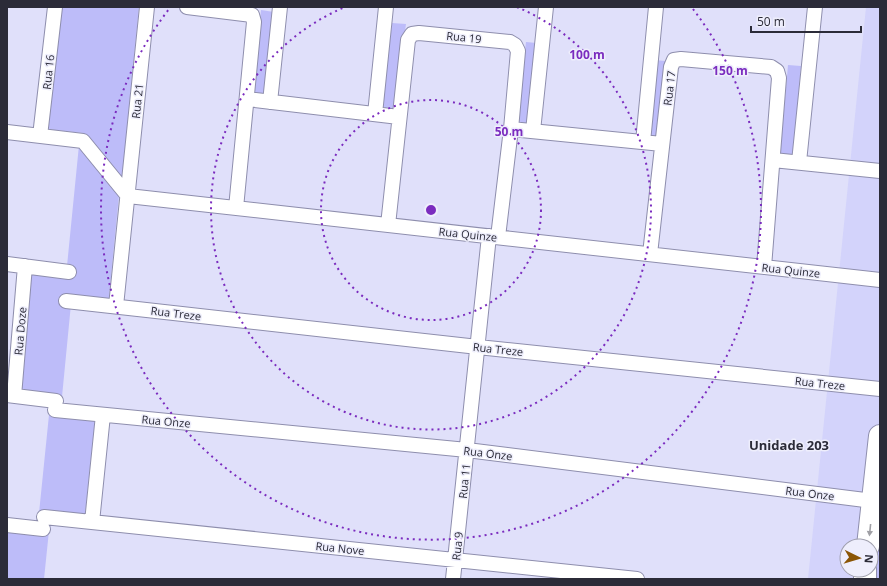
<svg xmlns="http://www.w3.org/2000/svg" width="887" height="586" font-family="'Open Sans',sans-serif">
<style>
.built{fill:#d3d3fb;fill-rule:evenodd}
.green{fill:#bdbcf9}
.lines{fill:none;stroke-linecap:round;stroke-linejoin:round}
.street-casing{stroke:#8e8ead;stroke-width:16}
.primary-casing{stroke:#8e8ead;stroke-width:24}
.street{stroke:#fff;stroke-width:14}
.primary{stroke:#fff;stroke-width:22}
.oneway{fill:#a0a0a5}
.ring{fill:none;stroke:#7b2cbf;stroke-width:2;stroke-dasharray:2 4}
.labels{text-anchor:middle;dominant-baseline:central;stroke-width:3;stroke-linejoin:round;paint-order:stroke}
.street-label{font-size:11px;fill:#2b2b38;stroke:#eeeefc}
.quarter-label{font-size:13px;font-weight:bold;fill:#2b2b38;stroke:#eeeefc}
.centre{fill:#7b2cbf;stroke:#eeeefc;stroke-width:2}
.ring-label{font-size:12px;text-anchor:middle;font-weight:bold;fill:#7b2cbf;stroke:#eeeefc;stroke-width:3;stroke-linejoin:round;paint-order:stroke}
</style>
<rect width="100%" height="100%" fill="#e0e0fa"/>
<path class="built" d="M 866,7 L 880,7 L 880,579 L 808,579 ZM 847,546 L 871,546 L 871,570 L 847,570 Z"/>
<path class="green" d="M 57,7 L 139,7 L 122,178 L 83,133 L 45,129 Z
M 261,10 L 274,12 L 266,97 L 252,96 Z
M 392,23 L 406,24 L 394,110 L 382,109 Z
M 526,42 L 537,43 L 529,126 L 516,125 Z
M 654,60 L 666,61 L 658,140 L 646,139 Z
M 788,65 L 801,66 L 793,156 L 780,155 Z
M 79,145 L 119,195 L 108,308 L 71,304 L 61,407 L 96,411 L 84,524 L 50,521 L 44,579 L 7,579 L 7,521 L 38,523 L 50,405 L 16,401 L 30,263 L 67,266 Z
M 880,531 L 880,579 L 875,579 Z"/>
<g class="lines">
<defs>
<path id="street" d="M 187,7 L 252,15 L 254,22 L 236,208
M 247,99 L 399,117
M 270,102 L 280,7
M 375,114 L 386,7
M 511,129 L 662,144
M 533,131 L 546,7
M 7,132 L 83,141 L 128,196 L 880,280
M 40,136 L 55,7
M 643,142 L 656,7
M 773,160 L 880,171
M 799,162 L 815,7
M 388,225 L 408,40 L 412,34 L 419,33 L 510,42 L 515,45 L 518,51 L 511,129 L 498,237
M 650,254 L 671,67 L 674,60 L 681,59 L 771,67 L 777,71 L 779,78 L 764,267
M 7,264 L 69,272
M 66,301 L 478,347 L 880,389
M 116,306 L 147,7
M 7,395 L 56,401
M 14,396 L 25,266
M 55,410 L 467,450 L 873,501
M 44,517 L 637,579
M 92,522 L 103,415
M 7,525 L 43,529
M 453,579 L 489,236"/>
<path id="primary" d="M 868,546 L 880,436
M 865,579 L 865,570"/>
</defs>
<use href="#street" class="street-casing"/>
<use href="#primary" class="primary-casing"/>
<use href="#street" class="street"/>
<use href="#primary" class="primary"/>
</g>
<defs><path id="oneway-solid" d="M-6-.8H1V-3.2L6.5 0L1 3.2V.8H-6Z"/></defs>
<use class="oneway" href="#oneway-solid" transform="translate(870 530) rotate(96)"/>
<g class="ring">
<circle cx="431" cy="210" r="110"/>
<path d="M517 7A220 220 0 1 1 345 7"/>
<path d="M693 9A330 330 0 1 1 169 9"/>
</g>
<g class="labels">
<g class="street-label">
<text transform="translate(464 37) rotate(6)">Rua 19</text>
<text transform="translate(48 72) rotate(-84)">Rua 16</text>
<text transform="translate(669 88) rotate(-83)">Rua 17</text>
<text transform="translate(137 101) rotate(-84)">Rua 21</text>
<text transform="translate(468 234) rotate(6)">Rua Quinze</text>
<text transform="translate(791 270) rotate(6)">Rua Quinze</text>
<text transform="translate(176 313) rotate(7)">Rua Treze</text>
<text transform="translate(20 331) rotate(-85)">Rua Doze</text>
<text transform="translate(498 349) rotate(6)">Rua Treze</text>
<text transform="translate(820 383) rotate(6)">Rua Treze</text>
<text transform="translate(166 421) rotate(5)">Rua Onze</text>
<text transform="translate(488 453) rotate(7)">Rua Onze</text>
<text transform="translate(464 481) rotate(-84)">Rua 11</text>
<text transform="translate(810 493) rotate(7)">Rua Onze</text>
<text transform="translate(457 546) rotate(-84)">Rua 9</text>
<text transform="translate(340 548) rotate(6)">Rua Nove</text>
</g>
<g class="quarter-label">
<text x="789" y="445">Unidade 203</text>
</g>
</g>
<circle cx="431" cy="210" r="6" class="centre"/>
<g class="ring-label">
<text x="587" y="59">100 m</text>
<text x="730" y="75">150 m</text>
<text x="509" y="136">50 m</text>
</g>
<rect width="887" height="586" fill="none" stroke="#2b2b38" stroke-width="16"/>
<g transform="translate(859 558) rotate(95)"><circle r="19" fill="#eeeefc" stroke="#a0a0ae"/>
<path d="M0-3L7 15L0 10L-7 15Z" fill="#8b5605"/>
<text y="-6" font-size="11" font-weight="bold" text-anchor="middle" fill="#2b2b38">N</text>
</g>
<path d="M751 26v6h110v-6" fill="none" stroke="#2b2b38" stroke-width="2"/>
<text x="757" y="26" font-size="12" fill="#2b2b38" stroke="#eeeefc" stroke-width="3" paint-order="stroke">50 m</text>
</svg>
